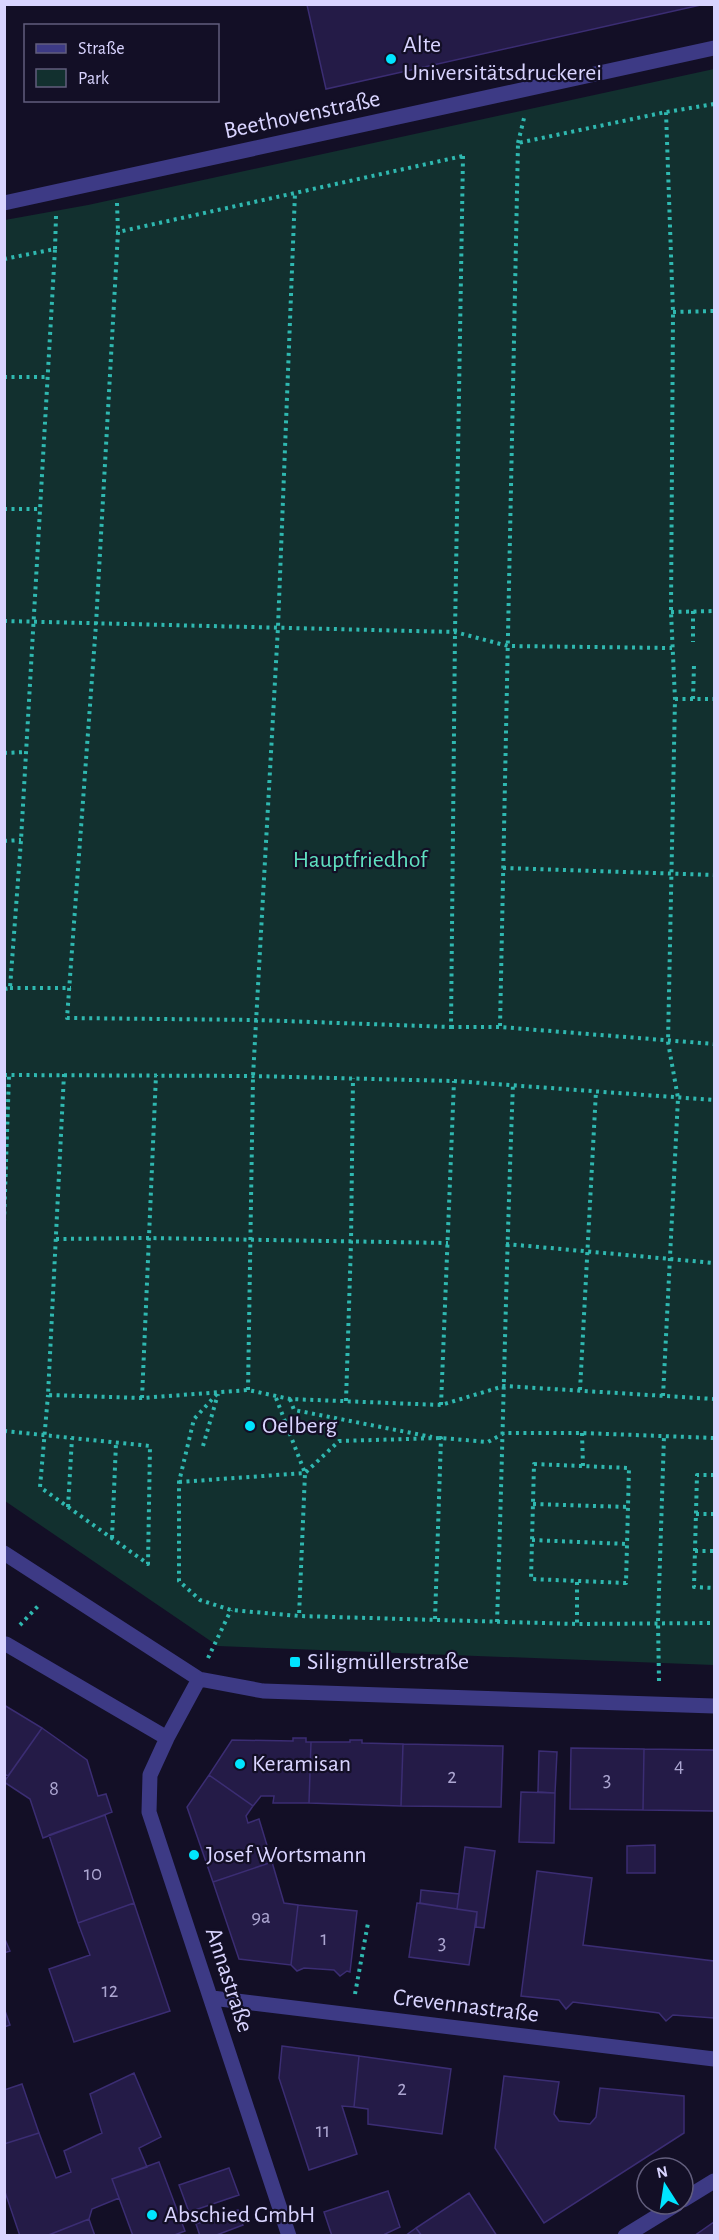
<svg xmlns="http://www.w3.org/2000/svg" width="719" height="2240" font-family="'Alegreya Sans',sans-serif">
<style>
.green{fill:#12302f}
.building{fill:#241b47;stroke:#3b2d73;stroke-width:1.5}
.lines{fill:none;stroke-linecap:round;stroke-linejoin:round}
.path{stroke:#2fb8b0;stroke-width:4;stroke-dasharray:3 4.5;stroke-linecap:butt}
.minor{stroke:#3d3a85;stroke-width:15}
.poi-dot{fill:#00e5ff;stroke:#130f26;stroke-width:2}
.labels{text-anchor:middle;dominant-baseline:central;stroke-width:4.5;stroke-linejoin:round;paint-order:stroke}
.number-label{font-size:21px;fill:#aca6d1}
.poi-label{font-size:24px;fill:#d9d4ff;stroke:#130f26;text-anchor:start}
.street-label{font-size:24px;fill:#d9d4ff;stroke:#130f26}
.park-label{font-size:24px;fill:#5fe0c0;stroke:#130f26}
</style>
<rect width="100%" height="100%" fill="#130f26"/>
<path class="green" d="M 714,69 L 714,1665 L 218,1646 L 5,1501 L 5,220 L 88,205 Z"/>
<path class="building" d="M 309,4 L 705,4 L 326,89 L 307,5 Z
M 4,1705 L 42,1728 L 8,1776 L 4,1774 Z
M 42,1728 L 87,1760 L 98,1796 L 106,1794 L 112,1812 L 43,1838 L 30,1799 L 4,1782 Z
M 293,1738 L 306,1738 L 306,1742 L 311,1742 L 309,1803 L 273,1803 L 274,1796 L 261,1796 L 253,1806 L 209,1775 L 232,1740 L 293,1741 Z
M 350,1740 L 362,1740 L 362,1743 L 403,1744 L 401,1806 L 309,1803 L 311,1742 L 350,1742 Z
M 403,1744 L 503,1746 L 501,1807 L 401,1806 Z
M 571,1748 L 644,1749 L 643,1810 L 570,1809 Z
M 644,1749 L 714,1750 L 714,1811 L 643,1810 Z
M 539,1751 L 557,1752 L 555,1793 L 538,1792 Z
M 209,1775 L 253,1806 L 246,1816 L 248,1823 L 259,1819 L 272,1862 L 213,1882 L 187,1807 Z
M 521,1792 L 555,1793 L 554,1843 L 519,1842 Z
M 105,1815 L 134,1903 L 78,1923 L 49,1835 Z
M 655,1845 L 655,1873 L 627,1873 L 627,1846 Z
M 465,1847 L 495,1851 L 484,1928 L 476,1927 L 477,1912 L 457,1909 Z
M 272,1862 L 284,1903 L 298,1905 L 291,1965 L 239,1959 L 213,1882 Z
M 537,1871 L 592,1878 L 583,1945 L 714,1961 L 714,2018 L 673,2015 L 666,2021 L 659,2013 L 573,2002 L 566,2009 L 559,2000 L 521,1996 Z
M 421,1890 L 459,1894 L 457,1909 L 420,1903 Z
M 134,1903 L 170,2011 L 74,2042 L 49,1969 L 90,1955 L 78,1923 Z
M 417,1903 L 477,1912 L 469,1965 L 409,1957 Z
M 298,1905 L 357,1911 L 350,1972 L 347,1971 L 340,1976 L 334,1970 L 304,1968 L 297,1971 L 291,1965 Z
M 4,1937 L 10,1951 L 4,1953 Z
M 4,2008 L 10,2025 L 4,2027 Z
M 282,2046 L 359,2056 L 354,2107 L 342,2106 L 357,2154 L 309,2170 L 279,2078 Z
M 359,2056 L 451,2069 L 442,2134 L 368,2124 L 368,2109 L 354,2107 Z
M 134,2073 L 161,2137 L 139,2148 L 147,2167 L 112,2179 L 119,2198 L 92,2209 L 89,2219 L 46,2236 L 20,2236 L 4,2189 L 4,2144 L 39,2133 L 56,2178 L 71,2172 L 64,2151 L 102,2133 L 90,2094 Z
M 504,2076 L 559,2082 L 554,2114 L 559,2121 L 590,2124 L 596,2117 L 600,2088 L 684,2096 L 684,2133 L 544,2223 L 495,2148 Z
M 22,2084 L 39,2133 L 4,2144 L 4,2090 Z
M 159,2162 L 185,2231 L 172,2236 L 133,2236 L 112,2179 Z
M 229,2168 L 239,2195 L 189,2212 L 179,2185 Z
M 388,2191 L 400,2227 L 385,2234 L 386,2236 L 332,2236 L 324,2212 Z
M 469,2193 L 497,2236 L 422,2236 L 416,2228 Z
M 238,2210 L 243,2225 L 214,2236 L 200,2236 L 196,2224 Z
M 89,2219 L 95,2236 L 46,2236 Z
M 714,2222 L 714,2236 L 694,2236 Z
M 416,2228 L 422,2236 L 405,2236 Z"/>
<g class="lines">
<path class="path" d="M 714,104 L 666,112 L 518,143 L 500,1027 L 714,1044
M 518,143 L 525,114
M 463,156 L 455,632 L 451,1027 L 256,1020 L 67,1018 L 96,624 L 118,232 Z
M 117,203 L 118,232
M 55,249 L 56,216
M 4,259 L 55,249 L 21,840 L 10,988 L 4,989
M 673,312 L 714,311
M 4,377 L 48,377
M 4,509 L 40,509
M 693,611 L 693,642
M 671,612 L 714,611
M 4,621 L 455,632 L 508,646 L 672,648
M 675,699 L 714,699
M 693,699 L 694,665
M 4,753 L 26,752
M 4,841 L 21,840
M 503,868 L 714,875
M 10,988 L 71,988
M 451,1027 L 500,1027
M 64,1074 L 48,1395 L 142,1398 L 248,1390 L 290,1399 L 441,1405 L 504,1386 L 714,1399
M 4,1075 L 253,1076 L 454,1081 L 714,1100
M 4,1222 L 9,1075
M 56,1239 L 148,1238 L 448,1243
M 506,1244 L 714,1263
M 248,1390 L 253,1076 L 278,627 L 295,193
M 580,1390 L 596,1091
M 217,1394 L 194,1419 L 179,1482 L 179,1581 L 200,1600 L 231,1610 L 299,1616 L 577,1624 L 714,1623
M 663,1396 L 678,1098 L 668,1042 L 675,699 L 671,612 L 673,312 L 666,112
M 142,1398 L 156,1075
M 276,1398 L 305,1473 L 299,1616
M 290,1399 L 294,1410 L 432,1437
M 346,1401 L 351,1243 L 353,1078
M 441,1405 L 454,1081
M 4,1431 C 53,1436 101,1441 150,1446 L 148,1564 L 40,1487 L 48,1395
M 582,1433 L 583,1466
M 203,1446 L 218,1394
M 534,1464 L 629,1468 L 626,1583 L 531,1579 Z
M 714,1475 L 697,1475 L 694,1587 L 714,1588
M 179,1482 L 305,1473 L 339,1441 L 441,1438 L 488,1442 L 504,1433 L 582,1433 L 714,1438
M 533,1504 L 628,1507
M 68,1507 L 72,1438
M 696,1514 L 714,1514
M 112,1538 L 116,1443
M 532,1540 L 627,1544
M 695,1551 L 714,1551
M 577,1582 L 577,1624
M 435,1619 L 441,1438 L 439,1438
M 497,1622 C 503,1443 506,1263 513,1084
M 20,1625 L 39,1605
M 208,1658 L 231,1610
M 659,1681 L 658,1622 L 664,1436
M 355,1994 L 368,1923"/>
<path class="minor" d="M 4,203 L 714,48
M 4,1553 L 199,1679 L 263,1691 L 714,1706
M 4,1645 L 6,1644 L 167,1738
M 199,1679 L 167,1738 L 150,1775 L 149,1812 L 289,2236
M 212,1998 L 714,2059
M 683,2200 L 714,2181
M 625,2236 L 677,2204"/>
</g>
<g class="poi-dot">
<circle cx="391" cy="59" r="6"/>
<circle cx="250" cy="1426" r="6"/>
<rect x="289" y="1656" width="12" height="12" rx="3"/>
<circle cx="240" cy="1764" r="6"/>
<circle cx="194" cy="1855" r="6"/>
<circle cx="152" cy="2215" r="6"/>
</g>
<g class="labels">
<g class="number-label">
<text x="679" y="1765">4</text>
<text x="452" y="1776">2</text>
<text x="607" y="1779">3</text>
<text x="54" y="1788">8</text>
<text x="93" y="1873">10</text>
<text x="261" y="1916">9a</text>
<text x="324" y="1938">1</text>
<text x="442" y="1942">3</text>
<text x="110" y="1990">12</text>
<text x="402" y="2088">2</text>
<text x="323" y="2130">11</text>
</g>
<g class="poi-label">
<text x="403" y="45">Alte<tspan x="403" dy="28">Universitätsdruckerei</tspan></text>
<text x="262" y="1426">Oelberg</text>
<text x="307" y="1662">Siligmüllerstraße</text>
<text x="252" y="1764">Keramisan</text>
<text x="206" y="1855">Josef Wortsmann</text>
<text x="164" y="2215">Abschied GmbH</text>
</g>
<g class="street-label">
<text transform="translate(302 115) rotate(-12)">Beethovenstraße</text>
<text transform="translate(229 1980) rotate(72)">Annastraße</text>
<text transform="translate(466 2006) rotate(7)">Crevennastraße</text>
</g>
<g class="park-label">
<text x="360" y="860">Hauptfriedhof</text>
</g>
</g>
<rect width="719" height="2240" fill="none" stroke="#d9d4ff" stroke-width="12"/>
<rect x="24" y="24" width="195" height="78" fill="#130f26" stroke="#625e7d" stroke-width="1.5"/>
<rect x="36" y="44" width="30" height="9" fill="#3d3a85" stroke="#625e7d" stroke-width="1.5"/>
<text x="78" y="54" font-size="18" fill="#d9d4ff">Straße</text>
<rect x="36" y="69" width="30" height="18" fill="#12302f" stroke="#625e7d" stroke-width="1.5"/>
<text x="78" y="84" font-size="18" fill="#d9d4ff">Park</text>
<g transform="translate(665 2186) rotate(348)"><circle r="28" fill="#130f26" stroke="#625e7d" stroke-width="1.5"/>
<path d="M0-4.5L10 22L0 15L-10 22Z" fill="#00e5ff"/>
<text y="-9" font-size="16" font-weight="bold" text-anchor="middle" fill="#d9d4ff">N</text>
</g>
</svg>
